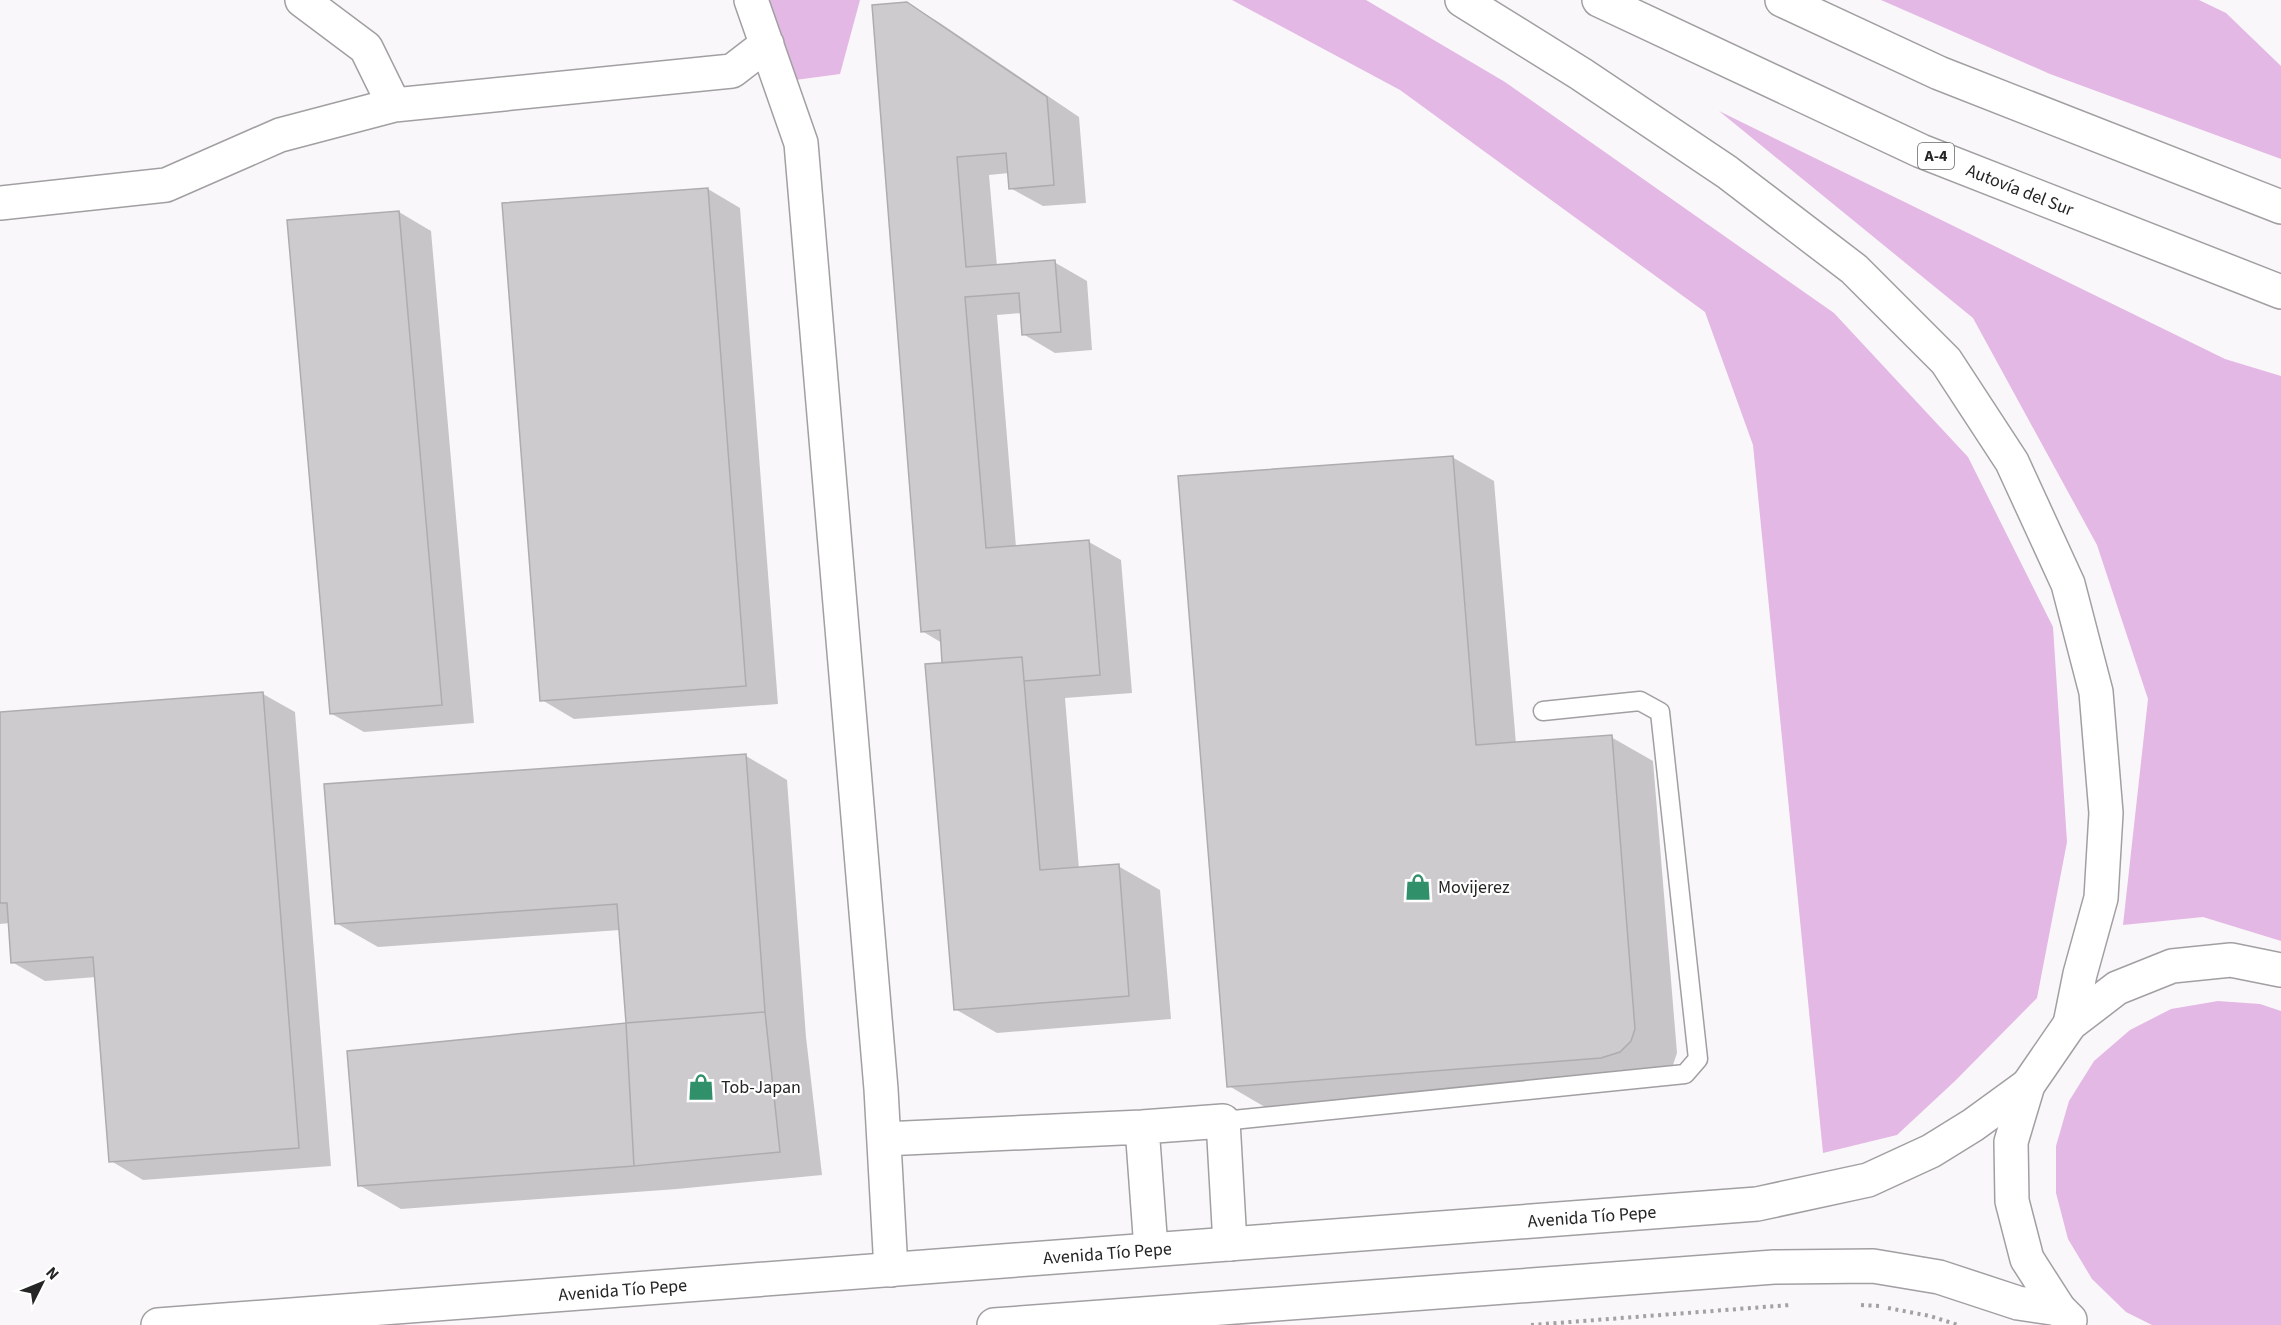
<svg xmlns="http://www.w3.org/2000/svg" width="2281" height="1325" font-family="'Source Sans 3',sans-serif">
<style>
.green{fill:#e3b8e5}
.shadow{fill:#0003}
.building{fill:#cecbce;stroke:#afacaf;stroke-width:1.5}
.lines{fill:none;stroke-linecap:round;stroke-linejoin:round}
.service-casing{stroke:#a29fa2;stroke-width:21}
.minor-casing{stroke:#a29fa2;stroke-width:36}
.primary-casing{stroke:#a29fa2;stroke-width:36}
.motorway-casing{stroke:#a29fa2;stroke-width:36}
.path{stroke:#a4a1a4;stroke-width:4;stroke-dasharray:3 4.5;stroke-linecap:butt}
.service{stroke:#fff;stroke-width:18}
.minor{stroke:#fff;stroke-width:33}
.primary{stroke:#fff;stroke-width:33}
.motorway{stroke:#fff;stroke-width:33}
.labels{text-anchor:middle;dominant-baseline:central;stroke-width:4.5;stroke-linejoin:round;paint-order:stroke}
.shield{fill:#fff;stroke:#676667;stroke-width:1.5}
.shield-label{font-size:16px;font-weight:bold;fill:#262526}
.street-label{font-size:18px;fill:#262526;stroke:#fff}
.poi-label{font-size:18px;fill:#262526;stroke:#fff;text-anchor:start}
</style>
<rect width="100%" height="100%" fill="#faf7fa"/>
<path class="green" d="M 745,0 L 860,0 L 840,74 L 773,83 Z
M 1232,0 L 1366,0 L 1505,82 L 1834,313 L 1968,457 L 2053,627 L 2067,842 L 2037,998 L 1955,1081 L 1897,1135 L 1823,1153 L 1753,445 L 1705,312 L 1400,90 Z
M 1881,0 L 2199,0 L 2226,13 L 2281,66 L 2281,159 L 2050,74 Z
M 1719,111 L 2225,359 L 2281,376 L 2281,941 L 2203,917 L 2123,925 L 2148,699 L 2097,545 L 1973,318 Z
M 2218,1001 L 2260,1004 L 2281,1011 L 2281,1325 L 2152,1325 L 2126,1312 L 2092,1279 L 2068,1239 L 2056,1193 L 2056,1146 L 2069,1101 L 2094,1061 L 2130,1030 L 2171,1009 Z"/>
<path class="shadow" d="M 907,3 L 940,23 L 1079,117 L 1086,203 L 1043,206 L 1010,188 L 1009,173 L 989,175 L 997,266 L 1054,262 L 1087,281 L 1092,350 L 1055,353 L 1023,334 L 1022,313 L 997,315 L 1016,547 L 1089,542 L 1121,560 L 1132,693 L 1065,698 L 1079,869 L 1118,866 L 1160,890 L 1171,1019 L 997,1033 L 955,1009 L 942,643 L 922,631 Z
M 708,189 L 740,208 L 778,704 L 574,719 L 542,700 Z
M 399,212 L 431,231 L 474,723 L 364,732 L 332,714 Z
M 1452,457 L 1494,481 L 1516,744 L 1611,737 L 1653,761 L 1677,1053 L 1673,1065 L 1662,1076 L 1270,1110 L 1229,1086 Z
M 263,694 L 295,712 L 331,1166 L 143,1180 L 111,1161 L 96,977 L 45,981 L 12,962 L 10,923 L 0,924 L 0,713 Z
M 746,756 L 787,780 L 806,1037 L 822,1175 L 677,1189 L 401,1209 L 359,1185 L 627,1024 L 620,930 L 378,947 L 336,923 Z"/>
<path class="building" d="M 907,2 L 1047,97 L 1054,185 L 1009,189 L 1006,153 L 957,157 L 966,267 L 1055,260 L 1061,332 L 1022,335 L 1019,293 L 965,297 L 986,548 L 1089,540 L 1100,675 L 1024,681 L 1022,657 L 942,663 L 940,630 L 921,632 L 872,5 Z
M 708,188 L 746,686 L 540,701 L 502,203 Z
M 399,211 L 442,705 L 330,714 L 287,220 Z
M 1453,456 L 1476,745 L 1612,735 L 1635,1029 L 1631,1041 L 1620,1052 L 1601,1058 L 1227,1087 L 1178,476 Z
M 1022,657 L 1040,870 L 1119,864 L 1129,996 L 954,1010 L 925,664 Z
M 263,692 L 299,1148 L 109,1162 L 93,957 L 11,963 L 7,903 L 0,903 L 0,712 Z
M 746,754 L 765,1012 L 626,1023 L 617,904 L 335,924 L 324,784 Z
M 765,1012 L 780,1152 L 634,1166 L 626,1023 Z
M 626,1023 L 634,1166 L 358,1186 L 347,1051 Z"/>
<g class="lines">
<defs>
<path id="service" d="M 1223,1121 L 1685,1074 L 1698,1059 L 1660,712 L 1640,701 L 1543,711"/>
<path id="minor" d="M 302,0 L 366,48 L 394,105
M 751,0 L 801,143 L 881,1089 L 891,1270
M 0,203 L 166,185 L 280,135 L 394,105 L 732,71 L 767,44
M 1142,1127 L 1151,1249
M 884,1139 L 1142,1127 L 1223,1121 L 1230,1244"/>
<g id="primary">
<path d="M 2070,1320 L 2059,1309 L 2027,1259 L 2012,1201 L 2011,1142 L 2028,1085 L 2070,1024 L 2117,988 L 2172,966 L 2231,960 L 2281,970"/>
<path id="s1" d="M 158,1325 L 1757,1204 L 1868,1180 L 1931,1151 L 1973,1125 L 2028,1085"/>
<path d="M 994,1325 L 1774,1267 L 1873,1266 L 1939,1277 L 2018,1303 L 2059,1309"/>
</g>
<g id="motorway">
<path d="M 1462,0 L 1581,74 L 1727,172 L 1854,269 L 1946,361 L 2012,462 L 2068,584 L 2096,692 L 2106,813 L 2101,898 L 2080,974 L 2070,1024"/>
<path id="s2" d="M 1599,0 L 1921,151 L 2281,292"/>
<path d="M 1782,0 L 1939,73 L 2281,207"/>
</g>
</defs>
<use href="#service" class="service-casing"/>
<use href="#minor" class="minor-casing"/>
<use href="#primary" class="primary-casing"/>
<use href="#motorway" class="motorway-casing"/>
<path class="path" d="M 1861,1305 L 1880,1306
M 1888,1308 L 1930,1316 L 1958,1325
M 1531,1325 L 1790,1305"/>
<use href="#service" class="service"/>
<use href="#minor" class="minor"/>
<use href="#primary" class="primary"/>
<use href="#motorway" class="motorway"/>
</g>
<defs>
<symbol id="shop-bare" viewBox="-9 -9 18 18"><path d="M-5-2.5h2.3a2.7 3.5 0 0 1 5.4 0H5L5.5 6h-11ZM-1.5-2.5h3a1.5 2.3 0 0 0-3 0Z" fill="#309069" stroke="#fff" stroke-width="2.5" paint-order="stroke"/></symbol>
</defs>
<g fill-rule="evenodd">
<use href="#shop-bare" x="1399" y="868" width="38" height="38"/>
<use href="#shop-bare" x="682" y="1068" width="38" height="38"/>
</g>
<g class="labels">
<rect class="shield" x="1918" y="143" width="36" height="26" rx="4.5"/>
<g class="shield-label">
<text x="1936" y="156">A-4</text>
</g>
<g class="street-label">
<text stroke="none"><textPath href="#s2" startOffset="462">Autovía del Sur</textPath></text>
<text stroke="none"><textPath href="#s1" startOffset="1438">Avenida Tío Pepe</textPath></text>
<text stroke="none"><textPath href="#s1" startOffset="952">Avenida Tío Pepe</textPath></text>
<text stroke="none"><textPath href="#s1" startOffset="466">Avenida Tío Pepe</textPath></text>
</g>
<g class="poi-label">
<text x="1438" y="887">Movijerez</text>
<text x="721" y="1087">Tob-Japan</text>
</g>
</g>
<g transform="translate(42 1283) rotate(47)" stroke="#ffffff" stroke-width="4.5" paint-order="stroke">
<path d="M0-4.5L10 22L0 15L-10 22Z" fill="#262526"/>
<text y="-9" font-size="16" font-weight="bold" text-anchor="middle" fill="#262526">N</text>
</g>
</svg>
